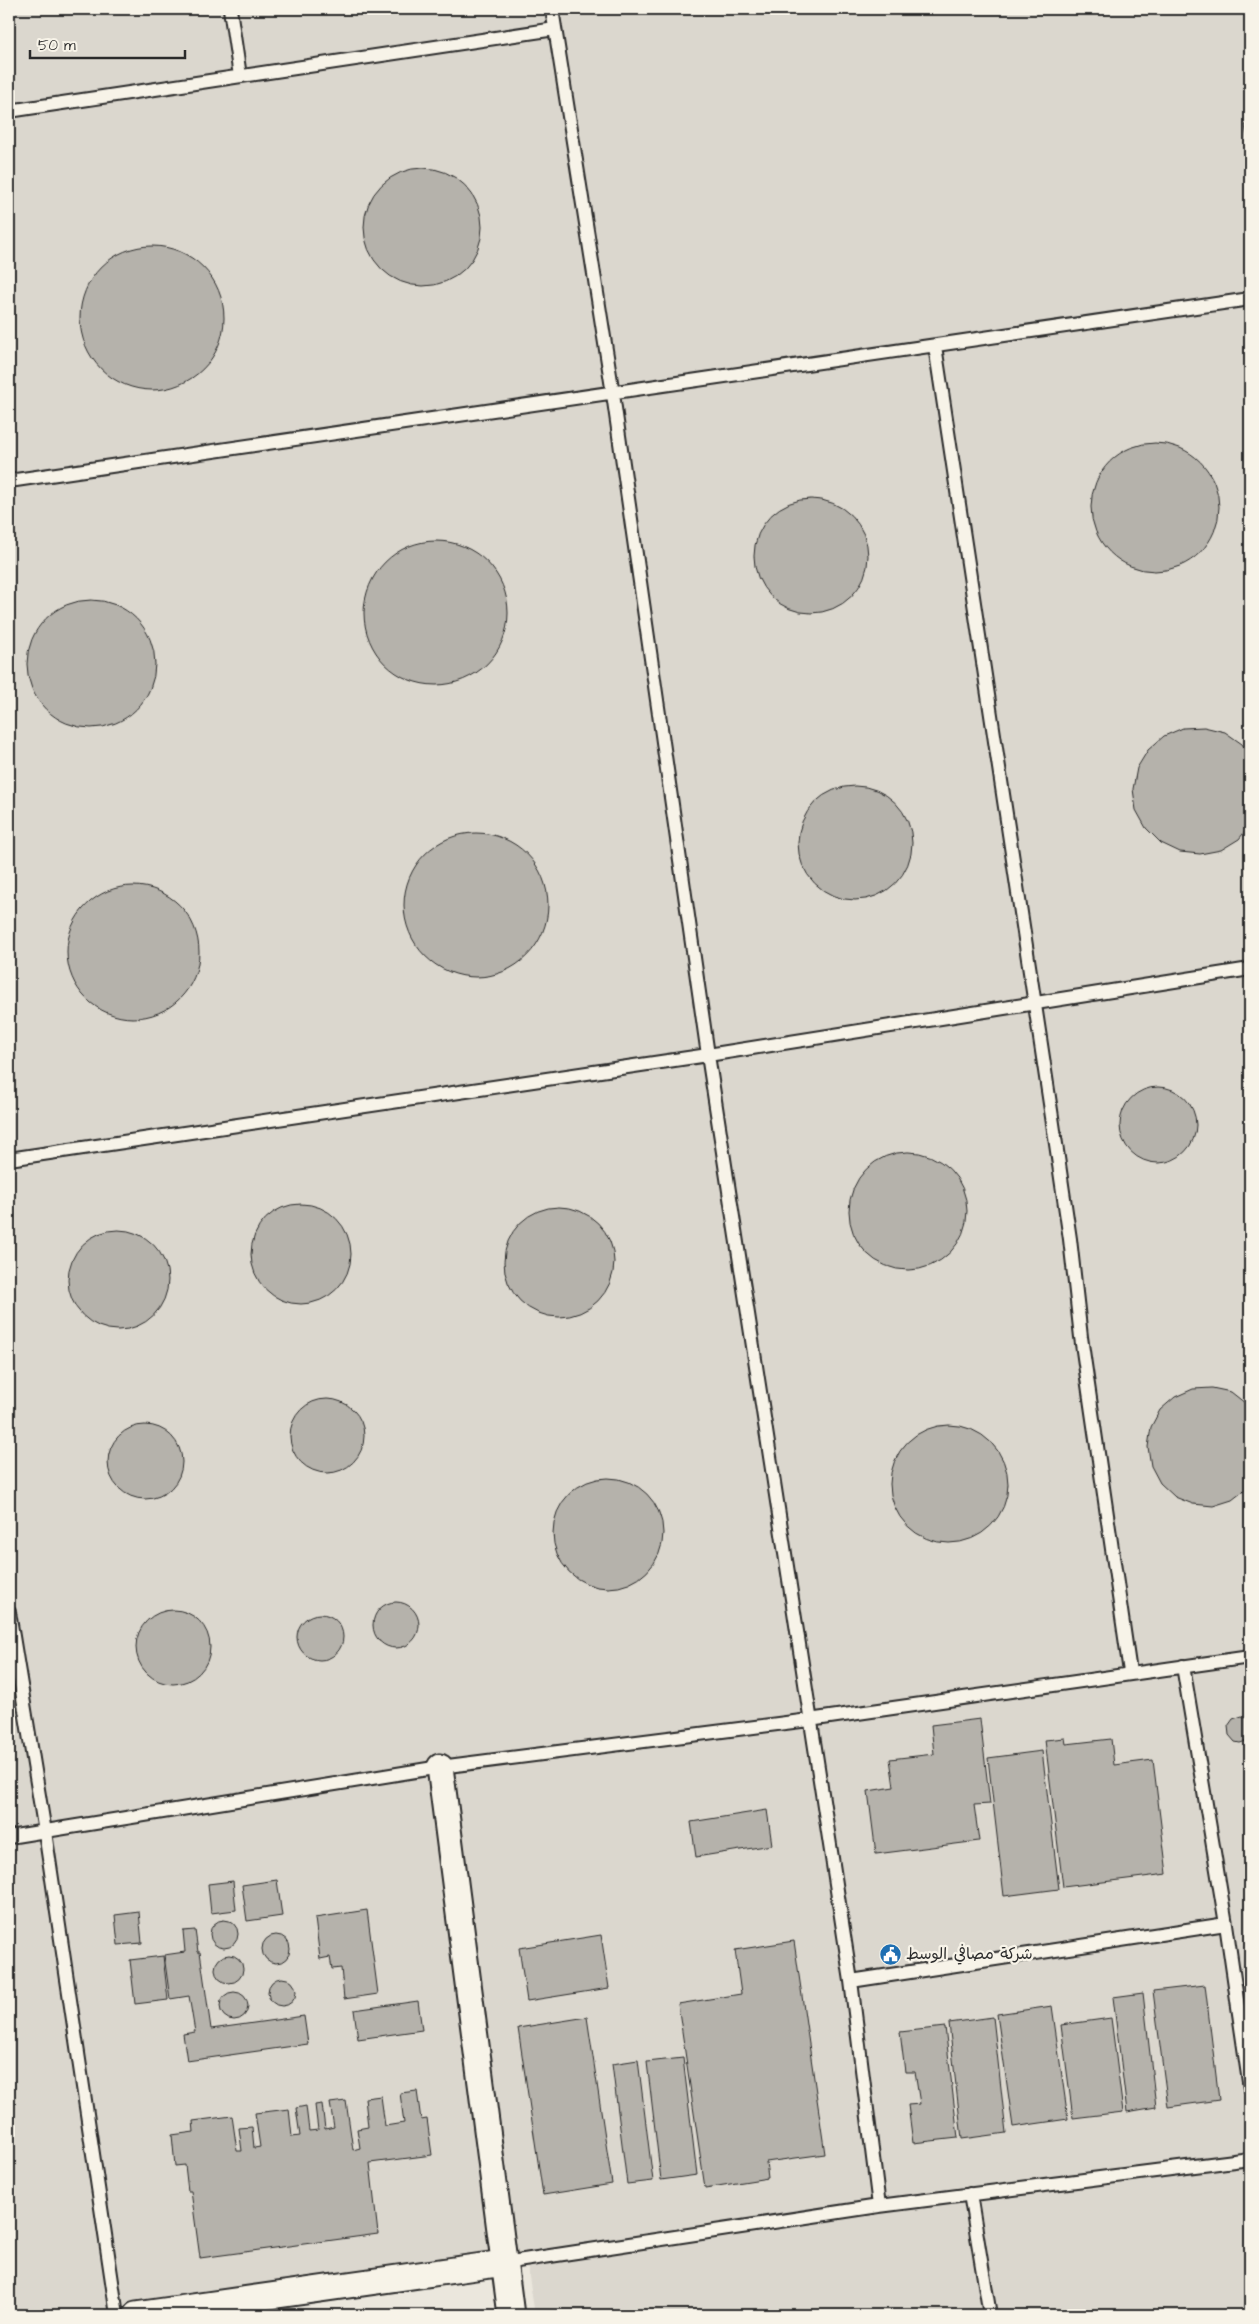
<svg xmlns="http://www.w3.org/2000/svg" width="1259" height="2324" font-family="'Architects Daughter','Playpen Sans Arabic',sans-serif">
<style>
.built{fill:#dbd7ce}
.building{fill:#b5b2ab;stroke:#2b2b2b}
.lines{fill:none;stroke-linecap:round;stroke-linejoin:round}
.service-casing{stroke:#2b2b2b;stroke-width:16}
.minor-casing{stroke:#2b2b2b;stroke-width:29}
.service{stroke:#f7f3e8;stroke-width:12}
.minor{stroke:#f7f3e8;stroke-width:25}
.labels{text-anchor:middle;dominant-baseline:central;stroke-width:4.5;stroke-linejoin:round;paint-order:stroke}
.poi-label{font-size:16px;fill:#2b2b2b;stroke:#f7f3e8;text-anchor:start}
</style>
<rect width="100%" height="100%" fill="#ebe7dd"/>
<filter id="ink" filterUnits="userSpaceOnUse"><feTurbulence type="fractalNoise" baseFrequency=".02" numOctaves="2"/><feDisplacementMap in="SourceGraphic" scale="10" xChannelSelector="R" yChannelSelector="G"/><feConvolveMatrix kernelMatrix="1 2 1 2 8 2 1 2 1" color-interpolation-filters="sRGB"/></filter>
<g filter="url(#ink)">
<path class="built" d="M 9,9 L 1250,9 L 1250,2315 L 535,2315 L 525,2251 L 132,2315 L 9,2315 Z"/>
<path class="building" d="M 1250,124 L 1250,159 L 1245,125 Z
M364 227a59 59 0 1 1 118 0a59 59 0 1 1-118 0Z
M80 318a72 72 0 1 1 144 0a72 72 0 1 1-144 0Z
M1091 507a64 64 0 1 1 128 0a64 64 0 1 1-128 0Z
M754 556a57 57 0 1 1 114 0a57 57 0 1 1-114 0Z
M364 613a72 72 0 1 1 144 0a72 72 0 1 1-144 0Z
M27 664a64 64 0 1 1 128 0a64 64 0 1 1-128 0Z
M 1204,727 L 1225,732 L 1242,744 L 1250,755 L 1250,825 L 1239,839 L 1221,850 L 1200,854 L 1180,852 L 1161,843 L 1146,828 L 1136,810 L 1133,789 L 1137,768 L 1148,750 L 1164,736 L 1183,728 Z
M798 843a57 57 0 1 1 114 0a57 57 0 1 1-114 0Z
M404 905a72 72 0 1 1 144 0a72 72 0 1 1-144 0Z
M67 952a66 66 0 1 1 132 0a66 66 0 1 1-132 0Z
M1120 1125a38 38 0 1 1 76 0a38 38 0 1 1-76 0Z
M849 1211a59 59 0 1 1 118 0a59 59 0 1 1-118 0Z
M251 1254a50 50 0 1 1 100 0a50 50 0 1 1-100 0Z
M504 1262a55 55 0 1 1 110 0a55 55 0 1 1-110 0Z
M68 1280a50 50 0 1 1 100 0a50 50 0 1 1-100 0Z
M 1212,1388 L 1231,1392 L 1250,1407 L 1250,1486 L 1232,1500 L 1213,1506 L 1193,1504 L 1175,1497 L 1160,1483 L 1151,1466 L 1148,1447 L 1151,1427 L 1160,1410 L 1175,1397 L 1193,1389 Z
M290 1436a37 37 0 1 1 74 0a37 37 0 1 1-74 0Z
M108 1462a37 37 0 1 1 74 0a37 37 0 1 1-74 0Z
M890 1484a59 59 0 1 1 118 0a59 59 0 1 1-118 0Z
M553 1533a55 55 0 1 1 110 0a55 55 0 1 1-110 0Z
M373 1625a23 23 0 1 1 46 0a23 23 0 1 1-46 0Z
M136 1647a37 37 0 1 1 74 0a37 37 0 1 1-74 0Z
M297 1637a23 23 0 1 1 46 0a23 23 0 1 1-46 0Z
M 1242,1716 L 1250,1720 L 1250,1740 L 1240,1743 L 1235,1742 L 1229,1735 L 1228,1726 L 1233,1719 Z
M 980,1719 L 990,1804 L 974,1805 L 979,1841 L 876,1854 L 868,1791 L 894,1787 L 890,1759 L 934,1754 L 931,1725 Z
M 1065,1738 L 1066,1744 L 1111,1739 L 1114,1765 L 1153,1760 L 1167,1874 L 1063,1887 L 1045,1740 Z
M 1042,1751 L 1059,1889 L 1004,1896 L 988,1758 Z
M 767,1810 L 772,1845 L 696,1857 L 691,1822 Z
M 277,1880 L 282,1916 L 247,1921 L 242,1885 Z
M 233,1881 L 236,1910 L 211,1913 L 208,1884 Z
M 367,1910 L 378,1994 L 344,1999 L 341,1968 L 332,1969 L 330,1957 L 320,1959 L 315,1918 Z
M 139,1912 L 142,1943 L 118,1945 L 115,1915 Z
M210 1934a14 14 0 1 1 28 0a14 14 0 1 1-28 0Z
M 195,1930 L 198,1952 L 200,1952 L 211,2029 L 304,2016 L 308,2044 L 187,2061 L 183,2034 L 195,2032 L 189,1996 L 170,1999 L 164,1955 L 185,1952 L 183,1931 Z
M262 1949a14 14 0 1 1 28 0a14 14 0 1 1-28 0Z
M 601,1935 L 609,1988 L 527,2001 L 519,1948 Z
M 794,1941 L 825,2154 L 766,2162 L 768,2178 L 705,2188 L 678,2004 L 741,1994 L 735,1950 Z
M215 1969a14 14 0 1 1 28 0a14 14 0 1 1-28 0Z
M 163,1956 L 168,2000 L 135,2004 L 130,1960 Z
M268 1992a14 14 0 1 1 28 0a14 14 0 1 1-28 0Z
M 1205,1985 L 1219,2100 L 1168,2107 L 1153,1991 Z
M220 2006a14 14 0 1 1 28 0a14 14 0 1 1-28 0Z
M 1143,1993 L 1156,2107 L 1127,2112 L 1113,1997 Z
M 418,2001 L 422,2030 L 358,2039 L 354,2010 Z
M 1052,2006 L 1068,2119 L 1013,2127 L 997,2014 Z
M 587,2017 L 612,2184 L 543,2195 L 518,2028 Z
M 993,2017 L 1006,2133 L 962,2139 L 949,2023 Z
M 1111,2018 L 1123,2112 L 1073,2118 L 1061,2025 Z
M 945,2027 L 958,2138 L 913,2143 L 908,2105 L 920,2104 L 915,2072 L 905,2072 L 900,2032 Z
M 683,2058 L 697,2175 L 661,2180 L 647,2062 Z
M 638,2060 L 653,2181 L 627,2184 L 612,2064 Z
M 417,2091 L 421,2120 L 427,2119 L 432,2155 L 370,2163 L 378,2234 L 200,2258 L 191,2191 L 188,2191 L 185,2165 L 175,2166 L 172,2135 L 194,2132 L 193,2121 L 232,2116 L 237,2151 L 242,2151 L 239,2128 L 252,2127 L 254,2148 L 260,2147 L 255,2113 L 289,2109 L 292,2137 L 300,2136 L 296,2108 L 306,2106 L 309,2131 L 318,2130 L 315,2105 L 322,2104 L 325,2129 L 334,2127 L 330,2103 L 346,2101 L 353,2150 L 360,2148 L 357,2129 L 368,2127 L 365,2098 L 381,2096 L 385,2126 L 404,2123 L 400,2093 Z
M 405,2311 L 406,2315 L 373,2315 Z"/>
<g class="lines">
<defs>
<path id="service" d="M 230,9 L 240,76
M 552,9 L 613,394 L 708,1055 L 851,1981 L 879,2206
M 9,111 L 555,29
M 935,346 L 1052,1117 L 1070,1239 L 1081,1337 L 1130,1672
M 9,481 L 1250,299
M 9,1159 L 708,1055 L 1250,969
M 9,1612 L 45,1832 L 117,2315
M 1183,1666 L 1226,1924 L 1250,2089
M 9,1837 L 440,1767 L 809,1720 L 1250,1657
M 851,1981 L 1226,1924
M 970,2194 L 990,2315
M 504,2263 L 879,2206 L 1250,2159"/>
<path id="minor" d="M 440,1767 L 511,2315
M 136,2315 L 504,2263"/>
</defs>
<use href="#service" class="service-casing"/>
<use href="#minor" class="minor-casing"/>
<use href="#service" class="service"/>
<use href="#minor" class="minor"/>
</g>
</g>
<defs>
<symbol id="civic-disc" viewBox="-11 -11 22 22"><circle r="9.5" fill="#1f6fb2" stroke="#f7f3e8"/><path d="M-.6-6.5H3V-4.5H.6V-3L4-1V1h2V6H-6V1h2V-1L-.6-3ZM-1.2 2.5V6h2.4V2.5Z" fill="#fff"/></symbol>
</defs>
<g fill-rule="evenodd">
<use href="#civic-disc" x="878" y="1942" width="25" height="25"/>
</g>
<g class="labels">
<g class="poi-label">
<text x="906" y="1954">شركة مصافي الوسط</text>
</g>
</g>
<rect width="1259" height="2324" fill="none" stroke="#f7f3e8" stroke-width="30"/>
<rect x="15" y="15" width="1229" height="2294" fill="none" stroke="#2b2b2b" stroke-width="2" filter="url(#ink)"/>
<path d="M30 50v8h155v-8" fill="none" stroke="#2b2b2b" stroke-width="2.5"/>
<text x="38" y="50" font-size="15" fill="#2b2b2b" stroke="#f7f3e8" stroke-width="4" paint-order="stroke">50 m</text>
</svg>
